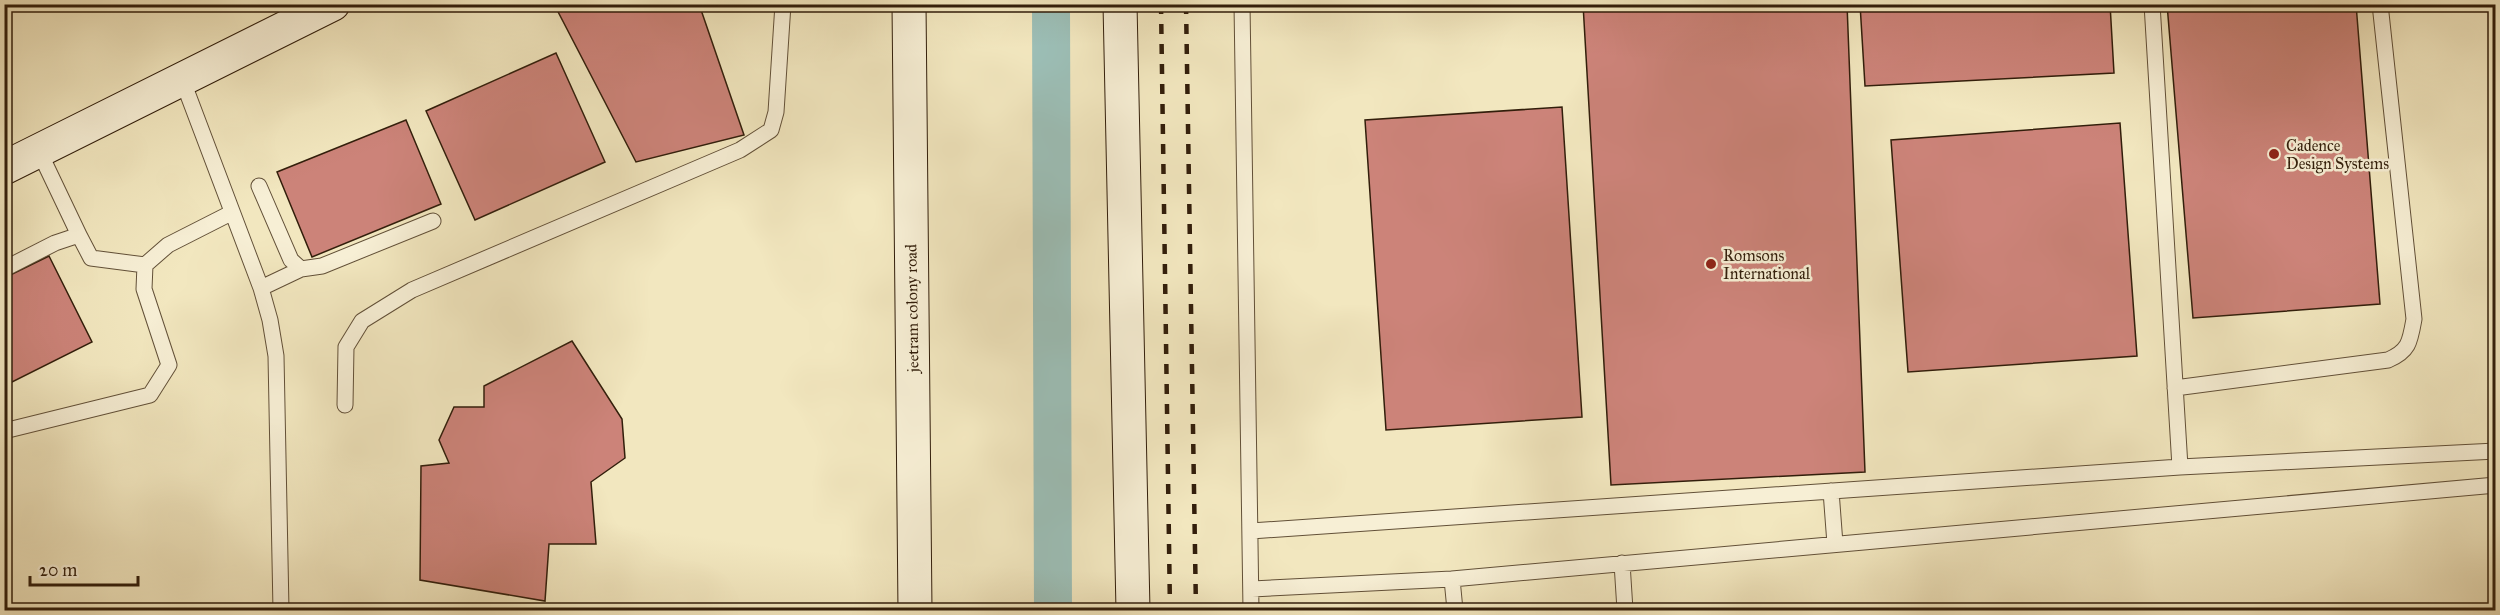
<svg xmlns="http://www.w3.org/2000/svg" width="2500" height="615" font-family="'IM FELL Great Primer',serif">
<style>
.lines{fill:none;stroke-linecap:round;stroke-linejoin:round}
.canal{stroke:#9cbfb7;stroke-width:38}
.building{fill:#cc8379;stroke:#321e0b;stroke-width:1.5}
.lane-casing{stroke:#625038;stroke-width:17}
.secondary-casing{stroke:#321e0b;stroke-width:35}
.lane{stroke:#f7efd5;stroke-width:15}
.secondary{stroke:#f7efd5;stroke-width:33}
.rail{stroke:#321e0b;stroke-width:4.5;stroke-dasharray:10 10;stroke-linecap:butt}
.poi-dot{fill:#8f2418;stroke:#f7efd5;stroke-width:2}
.labels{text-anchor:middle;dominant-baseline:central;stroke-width:5;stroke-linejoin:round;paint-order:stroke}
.poi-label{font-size:16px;fill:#321e0b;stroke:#f7efd5;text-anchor:start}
.street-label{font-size:16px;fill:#321e0b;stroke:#f7efd5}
</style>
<rect width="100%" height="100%" fill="#f2e7bf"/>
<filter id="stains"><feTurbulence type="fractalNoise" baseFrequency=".00333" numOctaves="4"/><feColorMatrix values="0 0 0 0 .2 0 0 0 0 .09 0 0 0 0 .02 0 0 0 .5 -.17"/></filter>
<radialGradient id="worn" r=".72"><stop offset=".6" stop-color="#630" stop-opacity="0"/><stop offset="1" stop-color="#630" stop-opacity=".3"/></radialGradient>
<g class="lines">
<path class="canal" d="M 1051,4 L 1053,610"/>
</g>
<path class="building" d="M 554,4 L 699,4 L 744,135 L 636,162 Z
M 1583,4 L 1847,4 L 1865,472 L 1611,485 Z
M 1860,4 L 2110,4 L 2114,73 L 1865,86 Z
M 2167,4 L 2356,4 L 2380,304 L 2193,318 Z
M 556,53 L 605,162 L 475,220 L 426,111 Z
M 1562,107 L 1582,417 L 1386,430 L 1365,120 Z
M 406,120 L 441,204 L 312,257 L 277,172 Z
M 2120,123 L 2137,356 L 1908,372 L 1891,140 Z
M 49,256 L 92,342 L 4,386 L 4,278 Z
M 572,341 L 622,419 L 625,458 L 591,482 L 596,544 L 549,544 L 545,601 L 420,580 L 421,466 L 449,463 L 439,440 L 454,407 L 484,407 L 484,386 Z"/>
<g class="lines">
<defs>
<path id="lane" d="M 1242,4 L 1251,610
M 2152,4 L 2180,467
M 182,79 L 261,288 L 270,320 L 276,356 L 281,610
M 39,151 L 79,235
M 259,186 L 291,260 L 301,269 L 322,266 L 433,221
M 4,269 L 55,243 L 79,235 L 91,258 L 145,265
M 261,288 L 301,269
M 2175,388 L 2388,360 C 2409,351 2410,342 2414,319 L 2380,4
M 345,405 L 346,347 L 362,321 L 412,290 L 740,150 L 771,130 L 776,112 L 783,4
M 4,431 L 150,395 L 169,365 L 144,289 L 145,265 L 168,245 L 231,213
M 1831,491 L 1835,544
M 1251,531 L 2180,467 L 2496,451
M 1622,563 L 1625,610
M 1452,579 L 1455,610
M 1252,589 L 1452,579 L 2496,485"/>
<path id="secondary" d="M 909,4 L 915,610
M 1120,4 L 1133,610
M 4,168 L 333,4"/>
</defs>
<use href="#lane" class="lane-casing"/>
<use href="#secondary" class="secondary-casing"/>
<use href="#lane" class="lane"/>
<use href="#secondary" class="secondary"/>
<path class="rail" d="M 1161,4 L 1170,610
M 1186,4 L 1196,610"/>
</g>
<g class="poi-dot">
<circle cx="2274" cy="154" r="6"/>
<circle cx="1711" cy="264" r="6"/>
</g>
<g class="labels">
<g class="poi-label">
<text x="2286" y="145">Cadence<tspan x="2286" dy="18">Design Systems</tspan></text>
<text x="1723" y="255">Romsons<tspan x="1723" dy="18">International</tspan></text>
</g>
<g class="street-label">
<text transform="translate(912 308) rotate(-91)">jeetram colony road</text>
</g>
</g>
<rect width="2500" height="615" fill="none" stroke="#f2e7bf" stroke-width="24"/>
<rect x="6" y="6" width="2488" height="603" fill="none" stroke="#321e0b" stroke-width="3"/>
<rect x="12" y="12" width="2476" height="591" fill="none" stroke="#321e0b" stroke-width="1.5"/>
<path d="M30 576v9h108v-9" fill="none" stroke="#321e0b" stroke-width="3"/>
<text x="39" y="576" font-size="18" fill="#321e0b" stroke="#f7efd5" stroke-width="4.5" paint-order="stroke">20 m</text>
<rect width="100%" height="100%" filter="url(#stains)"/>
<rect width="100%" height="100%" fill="url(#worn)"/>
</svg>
